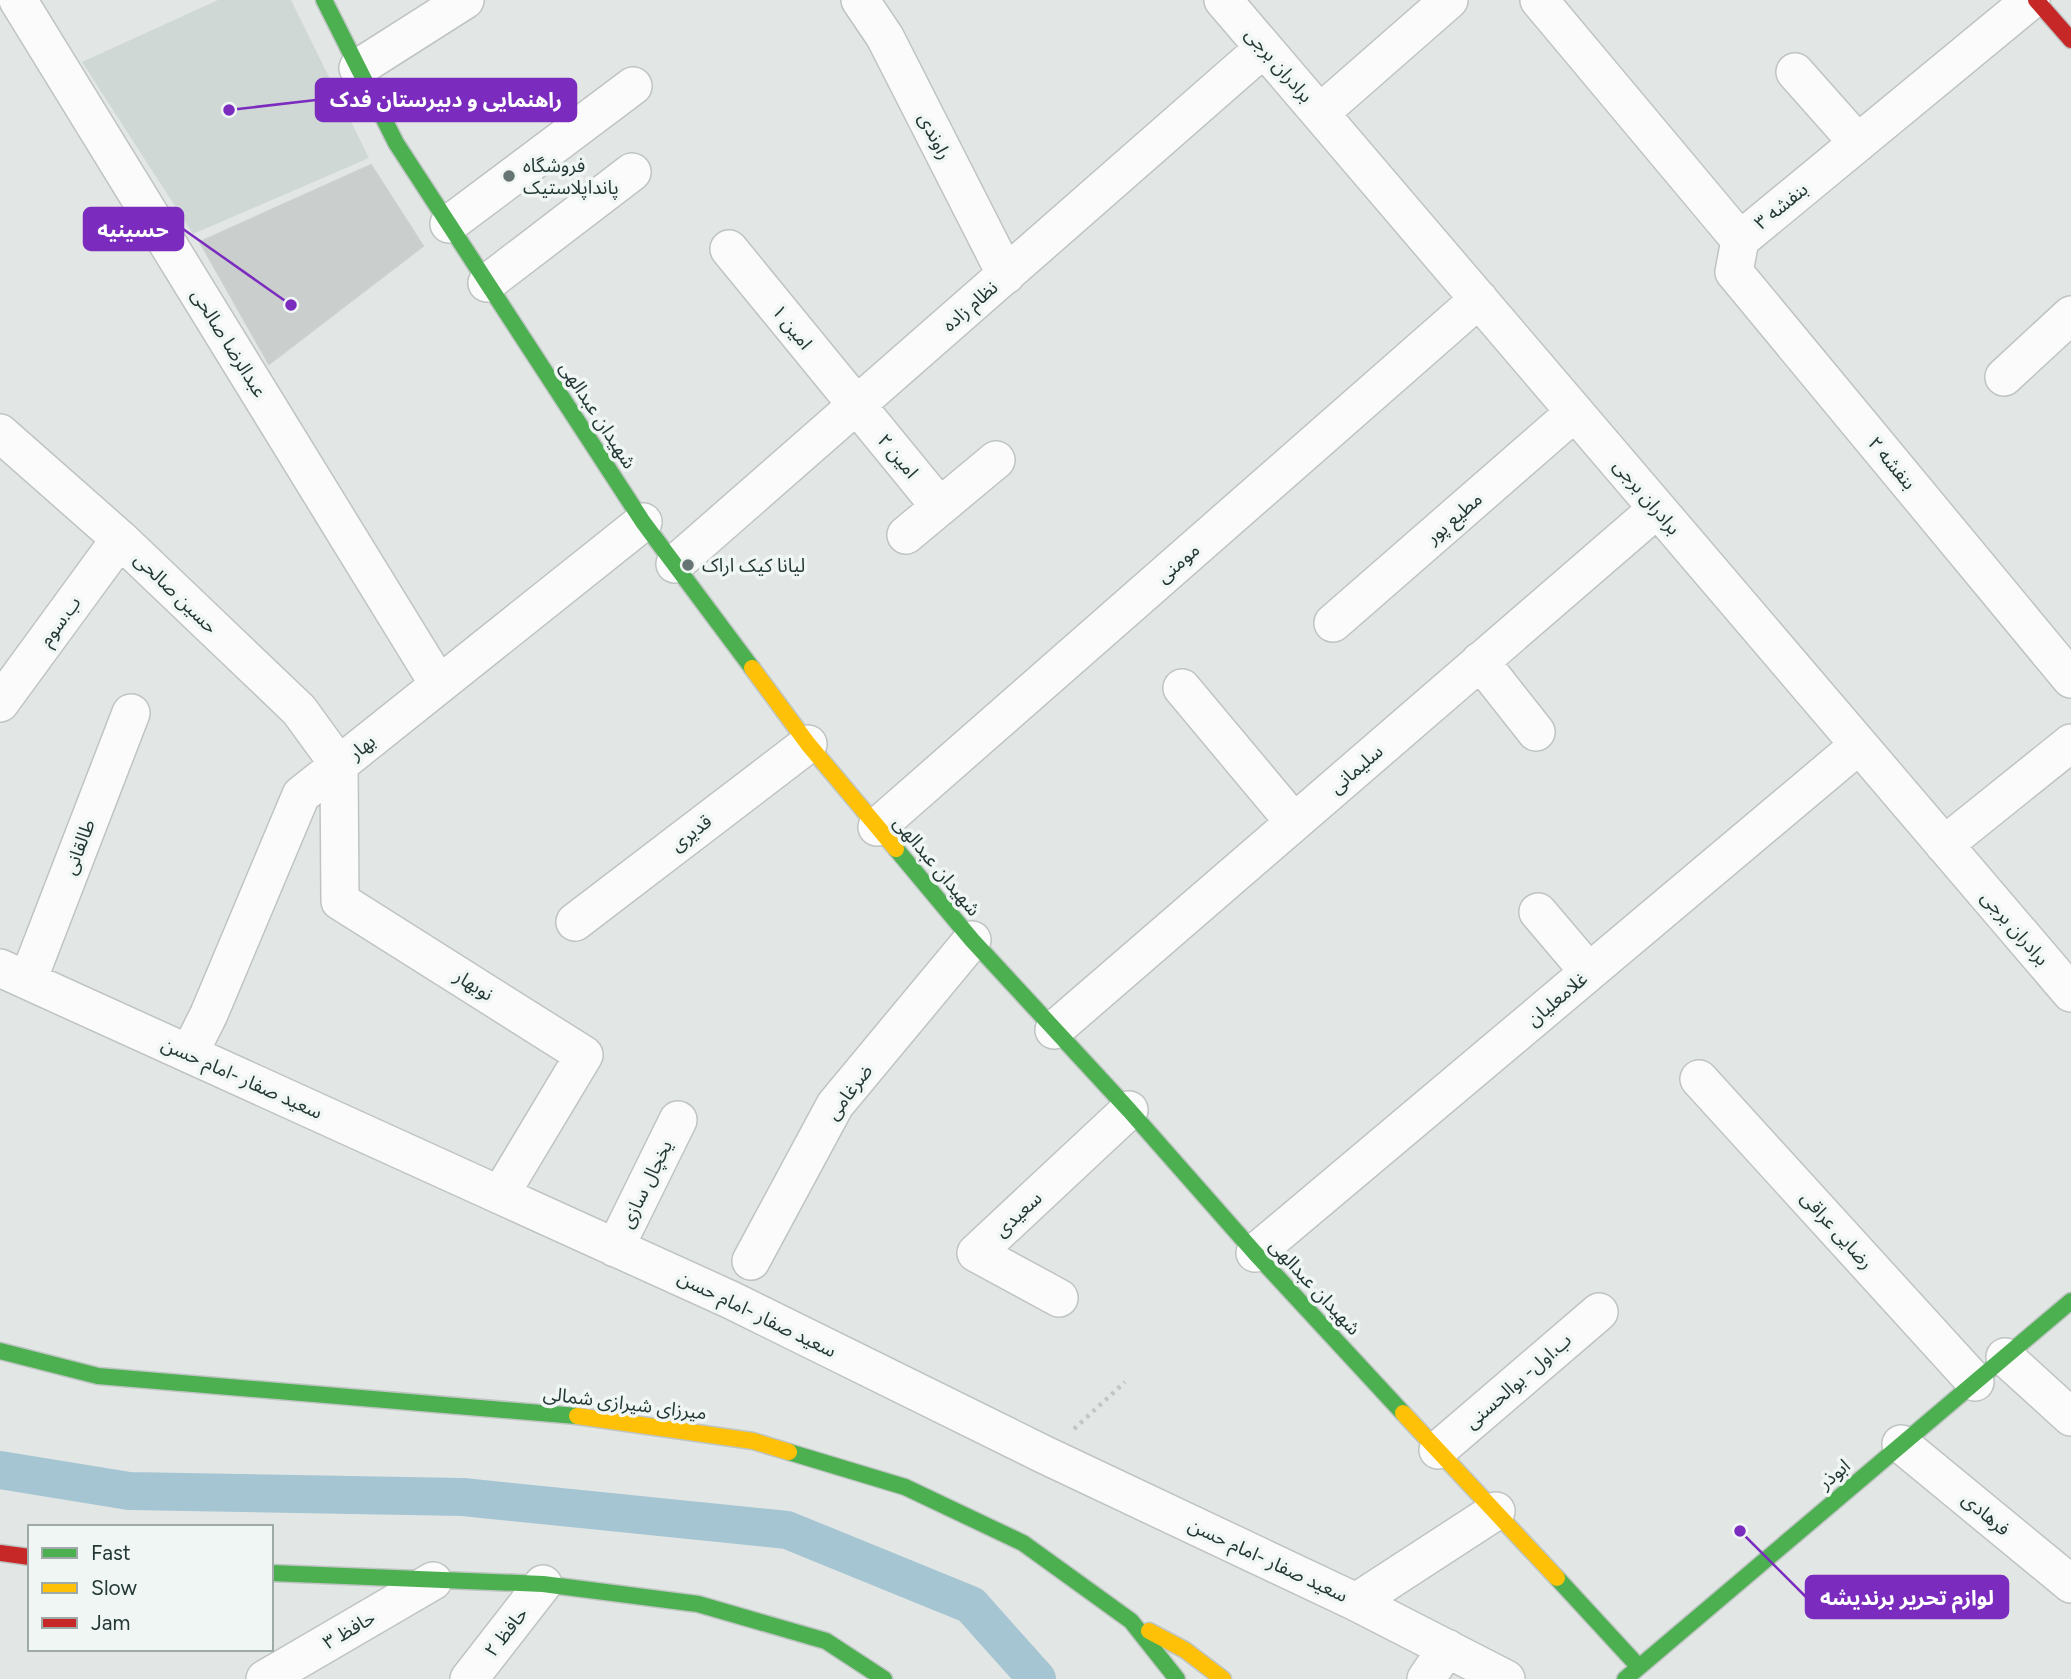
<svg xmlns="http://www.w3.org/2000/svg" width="2071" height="1679" font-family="Figtree,'Noto Sans Arabic',sans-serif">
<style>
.built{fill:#d0d8d6}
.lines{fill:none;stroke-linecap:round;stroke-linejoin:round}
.canal{stroke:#a6c5d2;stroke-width:38}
.building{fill:#cacecd;stroke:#cbd0cf;stroke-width:2}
.street-casing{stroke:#bfc4c3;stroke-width:40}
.fast-casing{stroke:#bfc5c3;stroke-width:19}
.slow-casing{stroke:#bfc5c3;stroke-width:19}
.jam-casing{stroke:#bfc5c3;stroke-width:19}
.path{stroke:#c0c7c6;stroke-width:4.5;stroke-dasharray:3.5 5;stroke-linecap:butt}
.street{stroke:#fbfbfb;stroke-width:37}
.fast{stroke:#4caf50;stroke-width:16}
.slow{stroke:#ffc107;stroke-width:16}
.jam{stroke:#c62828;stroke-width:16}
.poi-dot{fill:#667573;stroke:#f0f6f4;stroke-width:2.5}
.labels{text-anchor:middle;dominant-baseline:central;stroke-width:7;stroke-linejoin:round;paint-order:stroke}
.street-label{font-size:19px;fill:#233835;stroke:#f0f6f4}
.poi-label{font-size:19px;fill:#233835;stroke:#f0f6f4;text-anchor:start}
.leader{fill:none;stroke:#7b2cbf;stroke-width:2.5}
.callout-dot{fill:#7b2cbf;stroke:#f0f6f4;stroke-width:2.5}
.callout{fill:#7b2cbf;stroke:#7b2cbf;stroke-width:2.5}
.callout-label{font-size:21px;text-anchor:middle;font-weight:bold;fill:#fff}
</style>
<rect width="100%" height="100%" fill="#e2e7e6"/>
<path class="built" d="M 218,0 L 291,0 L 369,158 L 193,234 L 82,62 Z"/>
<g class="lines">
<path class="canal" d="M 0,1470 L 129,1491 L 463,1497 L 787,1530 L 971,1605 L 1037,1679"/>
</g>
<path class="building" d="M 371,165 L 423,246 L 269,364 L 200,242 Z"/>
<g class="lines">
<defs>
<path id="street" d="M 18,0 L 439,685
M 860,0 L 885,37 L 1006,275
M 1223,0 L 2071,993
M 1539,0 L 1740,240
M 358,68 L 465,0
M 1795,72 L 1858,143
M 1320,113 L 1449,0
M 449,224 L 633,86
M 1740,240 L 1734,272 L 2071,679
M 1740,240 L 2031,0
M 729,249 L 940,507
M 487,283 L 632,172
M 2004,377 L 2071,315
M 0,433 L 120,539 L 299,710 L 339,765 L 340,901 L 584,1055 L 500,1195
M 906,535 L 996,460
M 675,564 L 1264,48
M 1333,623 L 1575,412
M 1480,661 L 1536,732
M 1182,688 L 1294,822
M 0,703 L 120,539
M 877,827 L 1479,299
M 1944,845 L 2071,743
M 1538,912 L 1589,972
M 575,922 L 808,744
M 0,968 L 731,1300 L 1045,1455 L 1356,1602 L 1506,1679
M 28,980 L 131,713
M 1054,1030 L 1657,509
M 189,1054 L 209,1014 L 301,795 L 643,522
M 1699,1079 L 1975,1382
M 615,1248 L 678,1120
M 1255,1253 L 1859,745
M 751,1261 L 835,1105 L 972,940
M 1059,1298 L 976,1253 L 1129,1110
M 2005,1357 L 2071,1417
M 1901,1444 L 2071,1584
M 1438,1450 L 1599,1312
M 1356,1602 L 1496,1511
M 265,1679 L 433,1581
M 469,1679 L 543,1584
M 1426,1679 L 1447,1648"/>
<path id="fast" d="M 324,0 L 396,143 L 643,522 L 752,668
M 896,849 L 972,940 L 1129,1110 L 1255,1253 L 1403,1413
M 0,1351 L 98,1376 L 577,1416
M 789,1452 L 905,1487 L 1023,1543 L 1131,1621 L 1177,1679
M 271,1573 L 543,1584 L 698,1604 L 826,1641 L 884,1679
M 1557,1578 L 1639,1667
M 1625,1679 L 2071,1301"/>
<path id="slow" d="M 752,668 L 808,744 L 896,849
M 1403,1413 L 1557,1578
M 577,1416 L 753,1441 L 789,1452
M 1149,1631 L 1185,1650 L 1223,1679"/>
<path id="jam" d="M 2036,0 L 2071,40
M 0,1553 L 30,1557"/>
</defs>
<use href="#street" class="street-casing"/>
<use href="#fast" class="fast-casing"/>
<use href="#slow" class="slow-casing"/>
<use href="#jam" class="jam-casing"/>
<path class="path" d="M 1074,1429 L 1125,1382"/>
<use href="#street" class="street"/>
<use href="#fast" class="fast"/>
<use href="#slow" class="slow"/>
<use href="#jam" class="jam"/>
</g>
<g class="poi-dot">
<circle cx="509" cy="176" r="7"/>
<circle cx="688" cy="565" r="7"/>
</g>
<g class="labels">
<g class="street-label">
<text transform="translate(1279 65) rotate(49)">برادران برجی</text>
<text transform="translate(935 136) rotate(63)">راوندی</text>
<text transform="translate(1781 206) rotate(-39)">بنفشه ۳</text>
<text transform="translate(970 306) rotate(-41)">نظام زاده</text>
<text transform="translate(792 327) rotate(51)">امین ۱</text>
<text transform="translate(229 343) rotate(58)">عبدالرضا صالحی</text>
<text transform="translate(598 415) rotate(57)">شهیدان عبدالهی</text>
<text transform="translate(898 456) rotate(50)">امین ۲</text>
<text transform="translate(1892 463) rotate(50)">بنفشه ۲</text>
<text transform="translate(1647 497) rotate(50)">برادران برجی</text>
<text transform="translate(1454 518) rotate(-41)">مطیع پور</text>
<text transform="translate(1178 563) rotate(-41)">مومنی</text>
<text transform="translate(176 593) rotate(44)">حسین صالحی</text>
<text transform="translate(60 621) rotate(-54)">ب.سوم</text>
<text transform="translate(362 747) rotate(-39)">بهار</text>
<text transform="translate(1356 769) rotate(-41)">سلیمانی</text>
<text transform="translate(691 833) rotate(-38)">قدیری</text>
<text transform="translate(79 847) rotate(-69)">طالقانی</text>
<text transform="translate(937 866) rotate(50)">شهیدان عبدالهی</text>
<text transform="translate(2015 928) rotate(49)">برادران برجی</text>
<text transform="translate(474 985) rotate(32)">نوبهار</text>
<text transform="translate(1557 999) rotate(-40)">غلامعلیان</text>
<text transform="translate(242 1078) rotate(24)">سعید صفار -امام حسن</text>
<text transform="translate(849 1092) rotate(-53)">ضرغامی</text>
<text transform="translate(646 1184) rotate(-64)">یخچال سازی</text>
<text transform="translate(1018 1214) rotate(-43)">سعیدی</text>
<text transform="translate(1837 1230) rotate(48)">رضایی عراقی</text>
<text transform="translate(1315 1287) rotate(47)">شهیدان عبدالهی</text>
<text transform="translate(757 1314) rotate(26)">سعید صفار -امام حسن</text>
<text transform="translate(1518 1381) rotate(-41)">ب.اول- بوالحسنی</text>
<text transform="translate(625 1403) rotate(7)">میرزای شیرازی شمالی</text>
<text transform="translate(1834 1474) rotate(-40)">ابوذر</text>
<text transform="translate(1986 1514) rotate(40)">فرهادی</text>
<text transform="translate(1268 1560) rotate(25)">سعید صفار -امام حسن</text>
<text transform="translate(349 1630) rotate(-30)">حافظ ۳</text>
<text transform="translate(506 1632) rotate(-52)">حافظ ۲</text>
</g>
<g class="poi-label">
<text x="523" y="165">فروشگاه<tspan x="523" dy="22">پانداپلاستیک</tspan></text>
<text x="702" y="565">لیانا کیک اراک</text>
</g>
</g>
<path class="leader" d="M229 110L316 100M291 305L183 229M1740 1531L1806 1597"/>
<g class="callout-dot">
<circle cx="229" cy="110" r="7"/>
<circle cx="291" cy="305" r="7"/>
<circle cx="1740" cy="1531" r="7"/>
</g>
<g class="callout">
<rect x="316" y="79" width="260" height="42" rx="7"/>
<rect x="84" y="208" width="99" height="42" rx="7"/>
<rect x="1806" y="1576" width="202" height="42" rx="7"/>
</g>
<g class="callout-label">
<text x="446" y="107">راهنمایی و دبیرستان فدک</text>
<text x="133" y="237">حسینیه</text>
<text x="1907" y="1605">لوازم تحریر برندیشه</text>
</g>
<rect x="28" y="1525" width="245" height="126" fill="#f0f6f4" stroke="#9eaaa8" stroke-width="2"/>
<rect x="42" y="1548" width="35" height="10" fill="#4caf50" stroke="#9eaaa8" stroke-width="2"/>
<text x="91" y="1560" font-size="21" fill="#233835">Fast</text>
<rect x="42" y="1583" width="35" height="10" fill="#ffc107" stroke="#9eaaa8" stroke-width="2"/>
<text x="91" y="1595" font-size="21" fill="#233835">Slow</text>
<rect x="42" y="1618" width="35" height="10" fill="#c62828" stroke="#9eaaa8" stroke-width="2"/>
<text x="91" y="1630" font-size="21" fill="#233835">Jam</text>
</svg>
